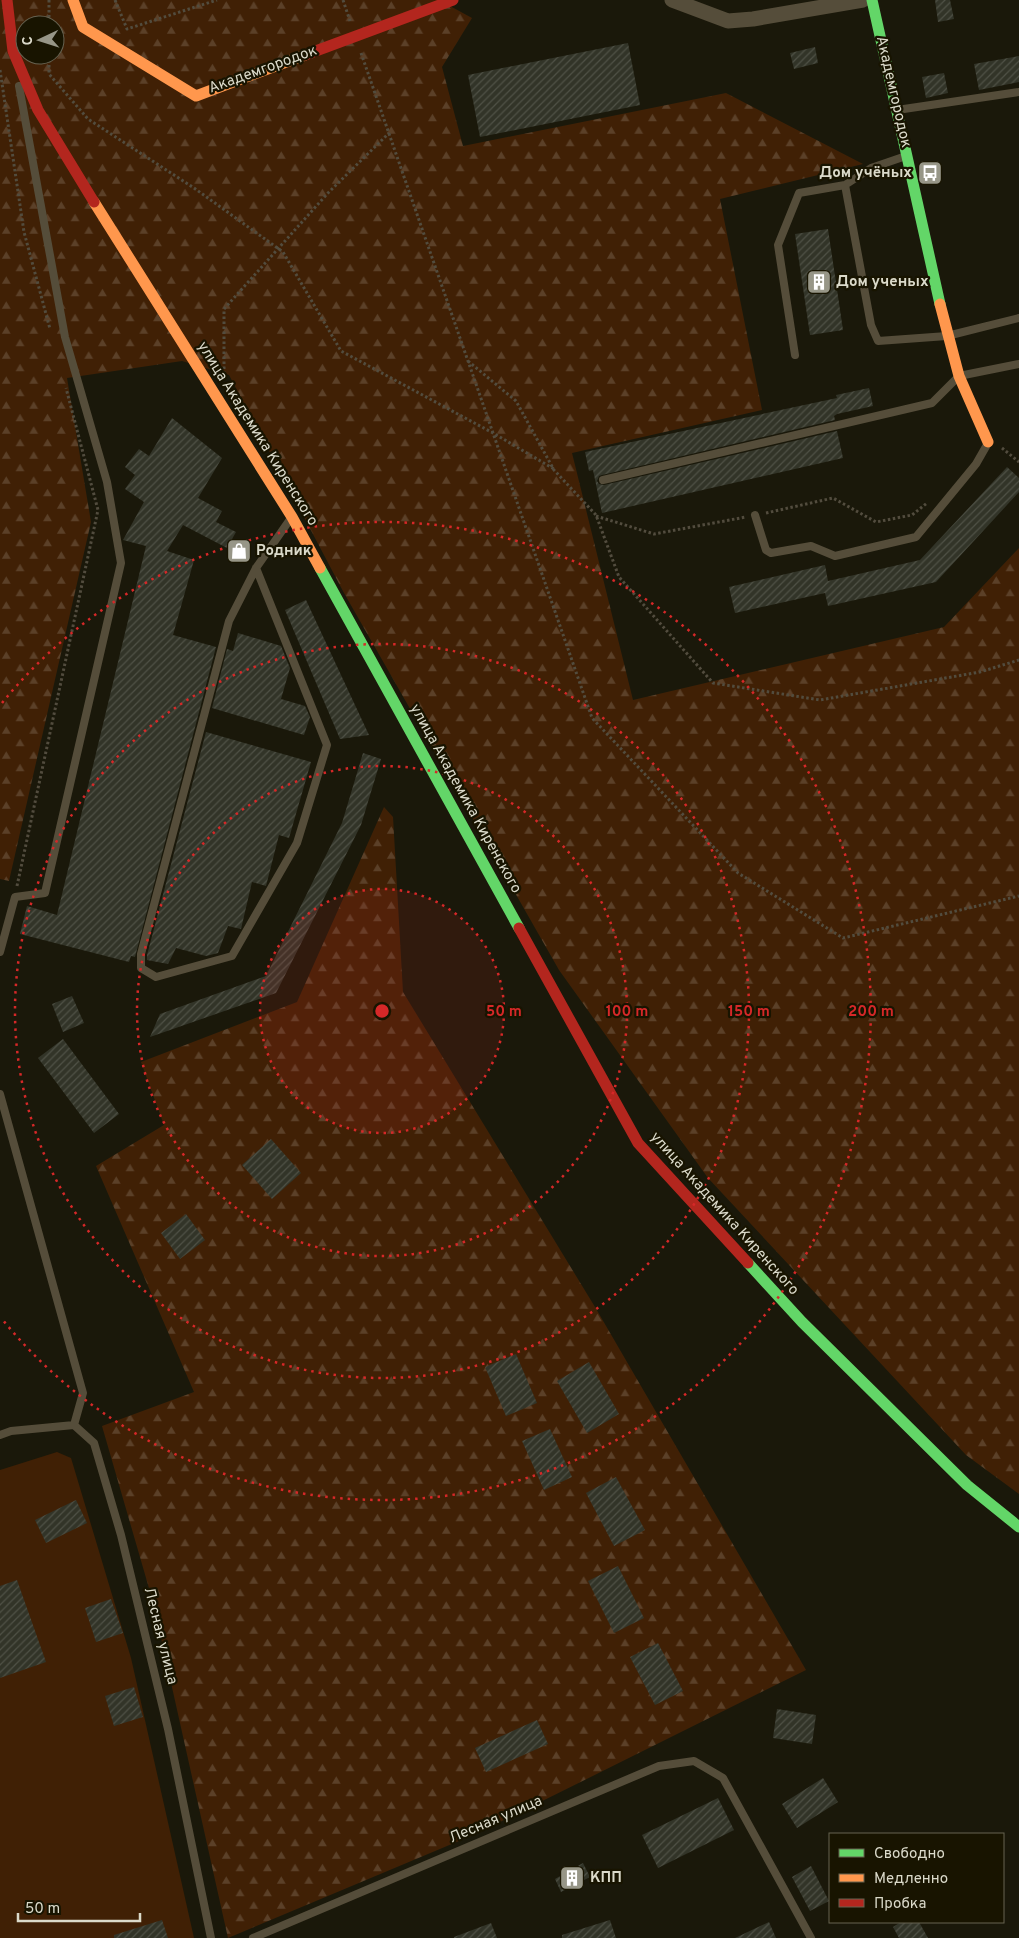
<svg xmlns="http://www.w3.org/2000/svg" width="1019" height="1938" font-family="Overpass,sans-serif">
<style>
.grass{fill:#402005}
.forest{fill:url(#forest-firs);fill-rule:evenodd}
.building{fill:url(#building-hatch)}
.lines{fill:none;stroke-linecap:round;stroke-linejoin:round}
.path{stroke:#524c3e;stroke-width:3;stroke-dasharray:2.5 2.5;stroke-linecap:butt}
.lane{stroke:#554d3a;stroke-width:8}
.street{stroke:#554d3a;stroke-width:15}
.fast{stroke:#63d668;stroke-width:11}
.slow{stroke:#ff974d;stroke-width:11}
.jam{stroke:#b3261e;stroke-width:11}
.ring{fill:none;stroke:#d62828;stroke-width:2.5;stroke-dasharray:2.5 5}
.labels{text-anchor:middle;dominant-baseline:central;stroke-width:4.5;stroke-linejoin:round;paint-order:stroke}
.street-label{font-size:15px;fill:#dbdaca;stroke:#181400}
.poi-label{font-size:15px;font-weight:bold;fill:#dbdaca;stroke:#181400;text-anchor:start}
.centre{fill:#d62828;stroke:#181400;stroke-width:2.5}
.ring-label{font-size:15px;text-anchor:middle;font-weight:bold;fill:#d62828;stroke:#181400;stroke-width:4.5;stroke-linejoin:round;paint-order:stroke}
</style>
<defs>
<pattern id="forest-firs" width="22" height="20" patternUnits="userSpaceOnUse" patternTransform="scale(1.25)"><rect width="22" height="20" fill="#402005"/><path d="M5 1l3.5 6h-7zM16 11l3.5 6h-7z" fill="#5b4028"/></pattern>
<pattern id="building-hatch" width="6" height="6" patternUnits="userSpaceOnUse" patternTransform="scale(1.25)"><rect width="6" height="6" fill="#323428"/><path d="M-1 1l2-2M0 6l6-6M5 7l2-2" fill="none" stroke="#4f5146"/></pattern>
</defs>
<rect width="100%" height="100%" fill="#1a180a"/>
<path class="grass" d="M 57,1452 L 71,1458 L 131,1658 L 194,1938 L 0,1938 L 0,1470 Z"/>
<path class="forest" d="M 0,0 L 439,0 L 472,18 L 442,67 L 463,146 L 726,93 L 863,164 L 720,199 L 762,410 L 572,453 L 633,700 L 944,627 L 1019,548 L 1019,1494 L 966,1455 L 708,1178 L 559,970 L 344,593 L 229,375 L 182,361 L 67,378 L 91,522 L 9,881 L 0,879 ZM 25,25 L 55,25 L 55,55 L 25,55 Z
M 384,807 L 393,817 L 403,992 L 595,1307 L 806,1670 L 478,1833 L 228,1938 L 153,1602 L 102,1426 L 194,1392 L 96,1166 L 164,1125 L 141,1062 L 297,1002 Z"/>
<path class="building" d="M 935,0 L 950,0 L 954,19 L 938,22 Z
M 628,43 L 640,105 L 480,137 L 468,75 Z
M 815,47 L 818,63 L 794,69 L 790,53 Z
M 1019,56 L 1019,82 L 979,90 L 974,64 Z
M 944,73 L 948,93 L 926,98 L 922,77 Z
M 828,229 L 843,330 L 810,335 L 795,234 Z
M 869,388 L 873,406 L 837,414 L 834,416 L 835,420 L 602,475 L 599,476 L 597,481 L 599,484 L 604,485 L 837,431 L 843,458 L 602,513 L 593,470 L 589,471 L 585,452 L 837,398 L 836,395 Z
M 172,418 L 222,458 L 198,498 L 222,511 L 216,522 L 236,532 L 227,548 L 183,525 L 167,551 L 194,560 L 173,635 L 216,647 L 135,957 L 131,956 L 129,962 L 20,934 L 27,906 L 57,915 L 146,546 L 123,540 L 144,502 L 125,489 L 135,475 L 125,467 L 139,449 L 149,456 Z
M 1007,467 L 1019,478 L 1019,492 L 936,582 L 828,606 L 825,593 L 735,613 L 729,587 L 825,565 L 828,581 L 920,560 Z
M 306,600 L 369,735 L 340,739 L 285,610 Z
M 238,633 L 281,646 L 290,668 L 281,699 L 305,706 L 310,717 L 304,735 L 212,708 L 227,649 L 233,651 Z
M 206,732 L 311,762 L 289,838 L 279,835 L 266,886 L 252,882 L 241,929 L 228,926 L 218,953 L 206,956 L 176,948 L 168,964 L 147,960 L 147,955 Z
M 363,753 L 381,759 L 361,825 L 276,993 L 150,1037 L 160,1014 L 266,976 L 342,823 Z
M 72,996 L 84,1023 L 63,1032 L 52,1004 Z
M 63,1039 L 119,1114 L 94,1133 L 38,1058 Z
M 271,1139 L 301,1173 L 272,1199 L 242,1165 Z
M 186,1214 L 205,1240 L 180,1259 L 161,1233 Z
M 516,1354 L 537,1403 L 506,1416 L 485,1367 Z
M 589,1362 L 619,1414 L 587,1433 L 557,1381 Z
M 550,1429 L 572,1477 L 544,1490 L 522,1441 Z
M 616,1477 L 645,1530 L 614,1546 L 586,1493 Z
M 76,1500 L 87,1523 L 46,1543 L 35,1520 Z
M 618,1566 L 644,1618 L 614,1633 L 588,1581 Z
M 17,1580 L 46,1662 L 0,1678 L 0,1586 Z
M 111,1599 L 123,1633 L 96,1642 L 85,1608 Z
M 658,1643 L 683,1691 L 655,1705 L 630,1657 Z
M 134,1687 L 143,1717 L 114,1726 L 105,1696 Z
M 777,1709 L 816,1715 L 812,1744 L 773,1738 Z
M 537,1720 L 548,1744 L 486,1772 L 475,1748 Z
M 823,1778 L 838,1802 L 797,1828 L 782,1804 Z
M 718,1798 L 734,1830 L 658,1868 L 642,1835 Z
M 583,1863 L 590,1877 L 561,1892 L 555,1879 Z
M 811,1866 L 829,1901 L 810,1911 L 792,1877 Z
M 162,1920 L 168,1938 L 114,1938 L 114,1935 Z
M 610,1920 L 616,1938 L 562,1938 L 562,1935 Z
M 769,1922 L 776,1938 L 735,1938 Z
M 901,1922 L 919,1922 L 928,1938 L 899,1938 L 893,1927 Z
M 491,1923 L 497,1938 L 454,1938 L 454,1937 Z"/>
<g class="lines">
<path class="path" d="M 49,0 L 49,25
M 115,0 L 127,29 L 217,0
M 343,0 L 350,21
M 361,53 L 592,718 L 738,873 L 843,938 L 1019,896
M 49,55 L 49,74 L 88,119 L 194,188 L 283,252 L 341,351 L 493,433 L 554,469
M 0,70 L 24,232 L 50,329
M 468,361 L 516,401 L 554,470 L 596,515 L 619,577 L 713,683 L 820,700 L 980,672 L 1019,660
M 224,374 L 224,309 L 328,193 L 389,133
M 1002,448 L 1019,462
M 766,513 L 833,498 L 876,522 L 912,515 L 927,503
M 596,516 L 654,534 L 746,517
M 17,886 L 98,510 L 66,388"/>
<path class="lane" d="M 897,110 L 1019,92
M 845,185 L 871,325 L 878,341 L 947,336 L 1019,318
M 795,355 L 778,245 L 799,193 L 845,185 L 871,168 L 906,156
M 603,480 L 932,403 L 959,376 L 1019,364
M 755,515 L 766,550 L 771,553 L 811,546 L 835,556 L 916,537 L 976,464 L 988,443
M 256,568 L 327,745 L 297,843 L 232,956 L 156,977 L 141,968 L 141,954 L 229,621 L 256,568 L 291,518
M 0,952 L 15,897 L 45,893 L 121,563 L 107,482 L 65,337 L 19,86
M 0,1094 L 83,1393 L 74,1425
M 0,1435 L 11,1431 L 74,1425 L 94,1443 L 121,1535 L 168,1729 L 211,1938
M 253,1938 L 659,1766 L 694,1761 L 723,1778 L 811,1938"/>
<path class="street" d="M 672,0 L 728,21 L 753,19 L 863,0"/>
<path class="fast" d="M 872,0 L 940,304
M 320,568 L 519,928
M 748,1263 L 802,1322 L 967,1485 L 1019,1527"/>
<path class="slow" d="M 73,0 L 83,27 L 196,96 L 305,55
M 94,202 L 292,517 L 320,568
M 940,304 L 959,376 L 988,442"/>
<path class="jam" d="M 7,0 L 13,51 L 38,110 L 94,202
M 305,55 L 453,0
M 519,928 L 638,1143 L 748,1263"/>
</g>
<circle cx="382" cy="1011" r="122" fill="#d62828" fill-opacity=".12"/>
<g class="ring">
<circle cx="382" cy="1011" r="122"/>
<circle cx="382" cy="1011" r="245"/>
<circle cx="382" cy="1011" r="367"/>
<path d="M2 703A489 489 0 1 1 2 1319"/>
</g>
<defs>
<symbol id="bus-square" viewBox="-11 -11 22 22"><rect x="-9" y="-9" width="18" height="18" rx="4" fill="#979687" stroke="#181400"/><path d="M-5-6H5V4H4V6H2V4H-2V6H-4V4H-5ZM-3.5-4V0h7V-4ZM-3.5 1.2v1.5H-2V1.2ZM2 1.2v1.5H3.5V1.2Z" fill="#fff"/></symbol>
<symbol id="building-square" viewBox="-11 -11 22 22"><rect x="-9" y="-9" width="18" height="18" rx="4" fill="#979687" stroke="#181400"/><path d="M-4-6H4V6H1V3H-1V6H-4ZM-2.5-4.3h1.7v1.8h-1.7ZM.8-4.3h1.7v1.8H.8ZM-2.5-1h1.7V.8h-1.7ZM.8-1h1.7V.8H.8Z" fill="#fff"/></symbol>
<symbol id="shop-square" viewBox="-11 -11 22 22"><rect x="-9" y="-9" width="18" height="18" rx="4" fill="#979687" stroke="#181400"/><path d="M-5-2.5h2.3a2.7 3.5 0 0 1 5.4 0H5L5.5 6h-11ZM-1.5-2.5h3a1.5 2.3 0 0 0-3 0Z" fill="#fff"/></symbol>
</defs>
<g fill-rule="evenodd">
<use href="#bus-square" x="916" y="159" width="28" height="28"/>
<use href="#building-square" x="805" y="268" width="28" height="28"/>
<use href="#shop-square" x="225" y="537" width="28" height="28"/>
<use href="#building-square" x="558" y="1864" width="28" height="28"/>
</g>
<g class="labels">
<g class="street-label">
<text transform="translate(263 70) rotate(-20)">Академгородок</text>
<text transform="translate(893 92) rotate(77)">Академгородок</text>
<text transform="translate(257 434) rotate(58)">улица Академика Киренского</text>
<text transform="translate(465 799) rotate(61)">улица Академика Киренского</text>
<text transform="translate(724 1214) rotate(48)">улица Академика Киренского</text>
<text transform="translate(160 1636) rotate(76)">Лесная улица</text>
<text transform="translate(496 1820) rotate(-23)">Лесная улица</text>
</g>
<g class="poi-label">
<text x="912" y="173" text-anchor="end">Дом учёных</text>
<text x="836" y="282">Дом ученых</text>
<text x="256" y="551">Родник</text>
<text x="590" y="1878">КПП</text>
</g>
</g>
<circle cx="382" cy="1011" r="8" class="centre"/>
<g class="ring-label">
<text x="504" y="1016">50 m</text>
<text x="627" y="1016">100 m</text>
<text x="749" y="1016">150 m</text>
<text x="871" y="1016">200 m</text>
</g>
<rect x="829" y="1833" width="175" height="90" fill="#181400" stroke="#666351"/>
<rect x="839" y="1849" width="25" height="8" fill="#63d668" stroke="#666351"/>
<text x="874" y="1858" font-size="15" fill="#dbdaca">Свободно</text>
<rect x="839" y="1874" width="25" height="8" fill="#ff974d" stroke="#666351"/>
<text x="874" y="1883" font-size="15" fill="#dbdaca">Медленно</text>
<rect x="839" y="1899" width="25" height="8" fill="#b3261e" stroke="#666351"/>
<text x="874" y="1908" font-size="15" fill="#dbdaca">Пробка</text>
<g transform="translate(40 40) rotate(266)"><circle r="24" fill="#181400" stroke="#666351"/>
<path d="M0-4L9 19L0 12L-9 19Z" fill="#979687"/>
<text y="-8" font-size="14" font-weight="bold" text-anchor="middle" fill="#dbdaca">С</text>
</g>
<path d="M18 1913v8h122v-8" fill="none" stroke="#dbdaca" stroke-width="2.5"/>
<text x="25" y="1913" font-size="15" fill="#dbdaca" stroke="#181400" stroke-width="4" paint-order="stroke">50 m</text>
</svg>
